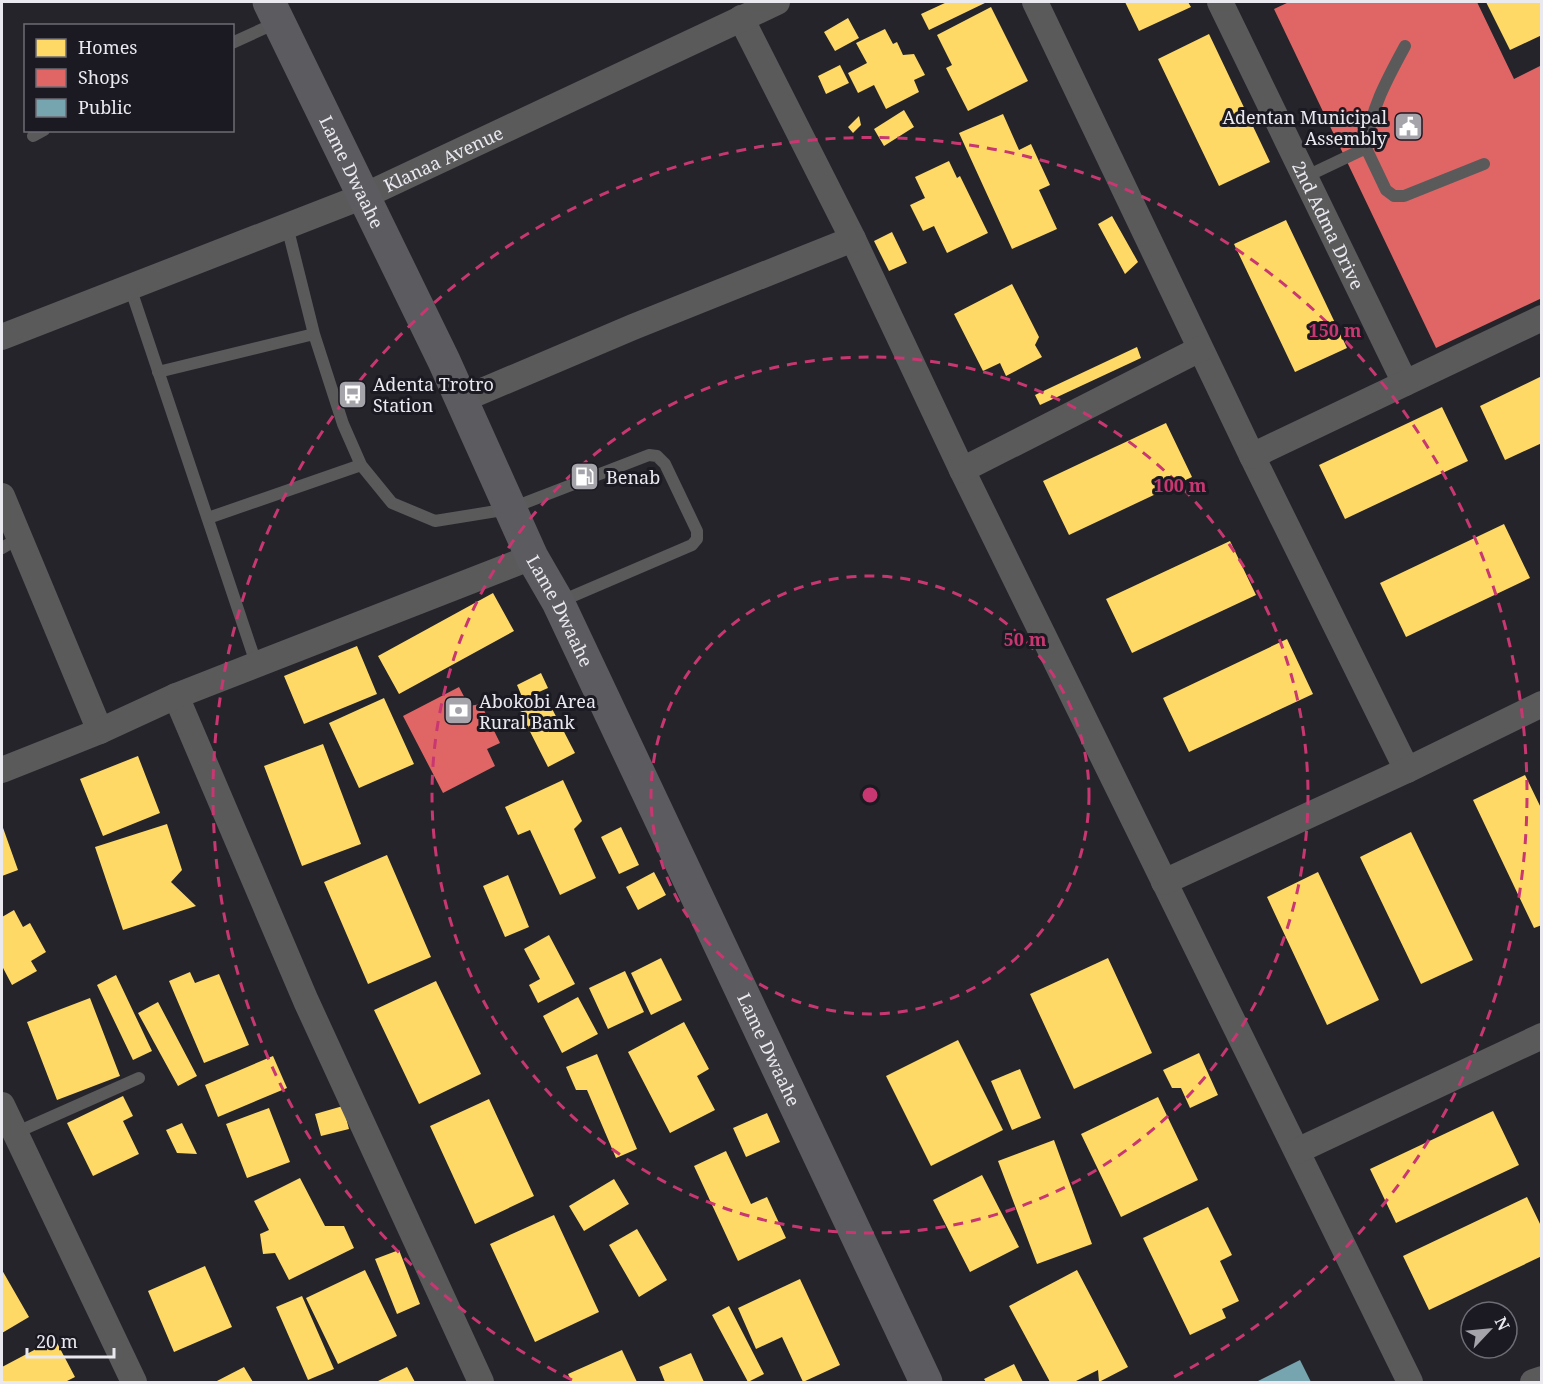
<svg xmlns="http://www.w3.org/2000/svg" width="1543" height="1384" font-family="'Noto Serif',serif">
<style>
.homes{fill:#ffd966}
.shops{fill:#e06666}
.public{fill:#76a5af}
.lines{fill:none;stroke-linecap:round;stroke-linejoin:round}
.lane{stroke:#5a5a5b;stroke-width:12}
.street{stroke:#5a5a5b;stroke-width:26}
.secondary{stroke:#5c5b5f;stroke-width:33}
.ring{fill:none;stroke:#c83771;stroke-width:3;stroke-dasharray:10 8}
.labels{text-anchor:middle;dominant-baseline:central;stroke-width:6;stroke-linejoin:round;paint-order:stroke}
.poi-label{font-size:18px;fill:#eae9f0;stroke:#1b1922;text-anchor:start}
.street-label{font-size:18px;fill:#eae9f0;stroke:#1b1922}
.centre{fill:#c83771;stroke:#1b1922;stroke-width:3}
.ring-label{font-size:18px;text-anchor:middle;font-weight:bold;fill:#c83771;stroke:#1b1922;stroke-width:6;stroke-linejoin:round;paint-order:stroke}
</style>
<rect width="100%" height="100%" fill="#25242a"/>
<path class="homes" d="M 947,2 L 987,2 L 929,30 L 921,14 Z
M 1125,2 L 1188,2 L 1191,7 L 1139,31 Z
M 1332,2 L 1416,2 L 1331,44 L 1362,108 L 1334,122 L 1286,24 Z
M 1430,2 L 1475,2 L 1499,49 L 1462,67 Z
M 1486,2 L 1542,2 L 1542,35 L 1510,50 Z
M 991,7 L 1028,81 L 968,111 L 946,68 L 952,65 L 937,35 Z
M 848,18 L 859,38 L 835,51 L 824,32 Z
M 885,29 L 893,44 L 897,42 L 903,55 L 914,54 L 925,75 L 914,80 L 919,92 L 886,109 L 874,85 L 858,93 L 848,73 L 867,63 L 856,43 Z
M 1209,34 L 1270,162 L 1219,186 L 1158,59 Z
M 840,65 L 849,83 L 826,94 L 818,76 Z
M 1448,86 L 1472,139 L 1430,158 L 1406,105 Z
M 904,110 L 914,127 L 884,146 L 874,129 Z
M 1003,114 L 1019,150 L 1031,144 L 1050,185 L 1039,190 L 1057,229 L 1012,249 L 959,133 Z
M 859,116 L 861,125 L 853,133 L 848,127 Z
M 1493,128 L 1508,153 L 1497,160 L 1482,135 Z
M 949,161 L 957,178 L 960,176 L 988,233 L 947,253 L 934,226 L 923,231 L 910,205 L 925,198 L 915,177 Z
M 1112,216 L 1138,262 L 1125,274 L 1098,224 Z
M 1286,220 L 1347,348 L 1295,372 L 1234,244 Z
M 892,232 L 907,263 L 889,271 L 874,241 Z
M 1012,284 L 1039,337 L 1035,345 L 1042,357 L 1006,376 L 1000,363 L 983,371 L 954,314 Z
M 1457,300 L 1467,321 L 1456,326 L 1446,305 Z
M 1137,347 L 1141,358 L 1040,405 L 1035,395 Z
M 1542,376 L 1542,443 L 1505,460 L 1480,406 Z
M 1442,407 L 1468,461 L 1345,519 L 1319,465 Z
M 1166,423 L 1192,477 L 1069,535 L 1043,481 Z
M 1504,524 L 1530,578 L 1406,637 L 1380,583 Z
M 1230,541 L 1256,595 L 1132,653 L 1106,599 Z
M 493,593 L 514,631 L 399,694 L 378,656 Z
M 1287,639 L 1313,694 L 1189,752 L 1163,698 Z
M 357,646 L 377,694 L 304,724 L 284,676 Z
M 541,673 L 548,688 L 523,699 L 517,685 Z
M 384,698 L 414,764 L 359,788 L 329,723 Z
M 547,699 L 575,753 L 548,767 L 520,712 Z
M 323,744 L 361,844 L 302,866 L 264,766 Z
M 138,756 L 160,813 L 103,836 L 80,779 Z
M 1525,775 L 1542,810 L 1542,925 L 1534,928 L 1473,800 Z
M 563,780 L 582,821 L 574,829 L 596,878 L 560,895 L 530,830 L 518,835 L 505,807 Z
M 167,824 L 182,870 L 171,882 L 196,906 L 123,930 L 95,847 Z
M 2,825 L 18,870 L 2,876 Z
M 621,827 L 639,865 L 619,874 L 601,837 Z
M 1411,832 L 1473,960 L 1421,984 L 1360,857 Z
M 387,855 L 431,957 L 368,984 L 324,882 Z
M 654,872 L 666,895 L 638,910 L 626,887 Z
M 1318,872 L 1379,1000 L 1327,1025 L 1267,897 Z
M 508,875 L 529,927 L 505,937 L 483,886 Z
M 14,910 L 23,927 L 30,923 L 46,952 L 31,961 L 37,971 L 12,985 L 2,966 L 2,917 Z
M 549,935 L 575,984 L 538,1003 L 529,985 L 540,979 L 524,949 Z
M 661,958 L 682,1000 L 651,1015 L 631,973 Z
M 1108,958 L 1152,1053 L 1074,1089 L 1030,994 Z
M 625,971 L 644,1012 L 608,1029 L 589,988 Z
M 190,972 L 195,983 L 219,974 L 249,1045 L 204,1063 L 169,981 Z
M 116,975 L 152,1051 L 133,1060 L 97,985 Z
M 436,981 L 481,1074 L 419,1104 L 374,1010 Z
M 578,997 L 598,1034 L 562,1053 L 543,1016 Z
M 90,998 L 120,1076 L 57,1100 L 27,1022 Z
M 158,1002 L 197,1076 L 178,1086 L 138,1013 Z
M 684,1022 L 709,1069 L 697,1076 L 715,1110 L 670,1133 L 628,1052 Z
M 958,1040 L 1003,1130 L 931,1166 L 886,1076 Z
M 1199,1053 L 1218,1095 L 1190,1108 L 1181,1088 L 1172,1088 L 1163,1070 Z
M 597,1054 L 637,1149 L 616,1158 L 587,1090 L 576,1090 L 566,1067 Z
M 273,1056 L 287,1088 L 218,1117 L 205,1085 Z
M 1020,1069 L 1041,1118 L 1012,1130 L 991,1081 Z
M 123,1096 L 133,1116 L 123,1121 L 139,1154 L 93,1176 L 67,1123 Z
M 1158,1097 L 1198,1180 L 1121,1217 L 1081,1134 Z
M 489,1099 L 534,1196 L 475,1224 L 430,1126 Z
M 343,1106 L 349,1129 L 321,1136 L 315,1114 Z
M 269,1108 L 290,1162 L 247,1178 L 226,1124 Z
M 1493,1111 L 1519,1165 L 1396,1223 L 1370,1169 Z
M 767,1113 L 780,1142 L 746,1157 L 733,1128 Z
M 182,1123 L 197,1154 L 177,1153 L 166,1130 Z
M 1054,1140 L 1092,1244 L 1037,1264 L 998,1161 Z
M 726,1151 L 751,1204 L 767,1197 L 786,1238 L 738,1261 L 694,1166 Z
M 982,1175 L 1019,1247 L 970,1272 L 933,1200 Z
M 300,1178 L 325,1226 L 344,1226 L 354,1248 L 289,1280 L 275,1253 L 263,1254 L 260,1234 L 269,1230 L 254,1201 Z
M 614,1179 L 629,1204 L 584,1231 L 569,1206 Z
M 1527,1197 L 1542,1228 L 1542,1256 L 1429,1310 L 1403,1256 Z
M 1208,1207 L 1232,1255 L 1220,1261 L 1239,1301 L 1222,1309 L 1226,1318 L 1190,1335 L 1143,1238 Z
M 554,1215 L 599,1312 L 535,1342 L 490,1244 Z
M 637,1229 L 667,1280 L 639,1297 L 609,1245 Z
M 399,1250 L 420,1304 L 397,1314 L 375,1259 Z
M 205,1266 L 232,1327 L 174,1352 L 148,1291 Z
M 2,1270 L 29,1317 L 2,1333 Z
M 365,1270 L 397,1336 L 338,1364 L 306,1298 Z
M 1077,1270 L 1128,1367 L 1099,1382 L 1098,1370 L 1074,1382 L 1050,1382 L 1009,1306 Z
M 800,1279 L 840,1365 L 803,1382 L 782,1337 L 756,1349 L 738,1308 Z
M 302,1296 L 334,1369 L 308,1380 L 276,1307 Z
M 729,1306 L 764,1374 L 748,1382 L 712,1315 Z
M 55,1339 L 75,1377 L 65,1382 L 2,1382 L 2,1367 Z
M 622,1350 L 637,1382 L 572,1382 L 568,1374 Z
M 691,1353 L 704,1382 L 665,1382 L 659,1367 Z
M 1014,1364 L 1023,1382 L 986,1382 L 984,1379 Z
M 244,1367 L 253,1382 L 215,1382 Z
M 407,1367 L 415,1382 L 376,1382 Z"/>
<path class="shops" d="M 1289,2 L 1477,2 L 1514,79 L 1542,65 L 1542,298 L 1436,348 L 1274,9 Z
M 459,687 L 469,706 L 481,704 L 500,743 L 487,749 L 495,766 L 443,793 L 403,716 Z"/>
<path class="public" d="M 1300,1360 L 1311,1382 L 1256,1382 Z"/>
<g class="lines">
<path class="lane" d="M 232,43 L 278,22
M 33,136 L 44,130
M 1366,148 L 1386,190 L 1394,196 L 1404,196 L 1484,164
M 1305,177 L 1366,148 C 1370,110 1387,79 1405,46
M 287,226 L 314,334 L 343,424 L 361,465 L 392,503 L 435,521 L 509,509 L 649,455 L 657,456 L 665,464 L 697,531 L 697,539 L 692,545 L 559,602
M 130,287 L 257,666
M 158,372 L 314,334
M 208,518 L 361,465
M 2,548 L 19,538
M 15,1133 L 139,1078"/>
<g class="street">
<path d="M 1035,2 L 1252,456 L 1407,770"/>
<path id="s1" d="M 1220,2 L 1405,383"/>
<path d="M 741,18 L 853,239 L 962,470 L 1410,1382"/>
<path id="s2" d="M 2,337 L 364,196 L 777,2"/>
<path d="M 461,400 L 633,327 L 853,239"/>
<path d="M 1252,456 L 1542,318"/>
<path d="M 962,470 L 1200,349"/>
<path d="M 2,496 L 100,731"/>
<path d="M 176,696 L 306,1001 L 481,1382"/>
<path d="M 2,770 L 100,731 L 176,696 L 532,557"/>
<path d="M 1164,882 L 1407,770 L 1542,704"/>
<path d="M 2,1105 L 134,1382"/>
<path d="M 1297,1151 L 1542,1036"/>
<path d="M 1533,1382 L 1542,1379"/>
</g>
<path class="secondary" id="s3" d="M 269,2 L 444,361 L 532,557 L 558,602 L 926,1382"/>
</g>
<g class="ring">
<circle cx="870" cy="795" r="219"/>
<circle cx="870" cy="795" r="438"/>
<path d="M572 1380A657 657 0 1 1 1168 1380"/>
</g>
<defs>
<symbol id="civic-square" viewBox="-11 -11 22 22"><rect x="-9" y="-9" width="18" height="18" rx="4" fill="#a5a4ab" stroke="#1b1922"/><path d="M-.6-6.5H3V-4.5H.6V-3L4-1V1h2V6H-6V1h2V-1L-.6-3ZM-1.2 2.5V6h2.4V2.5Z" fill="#fff"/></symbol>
<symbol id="bus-square" viewBox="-11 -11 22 22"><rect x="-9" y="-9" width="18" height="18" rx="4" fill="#a5a4ab" stroke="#1b1922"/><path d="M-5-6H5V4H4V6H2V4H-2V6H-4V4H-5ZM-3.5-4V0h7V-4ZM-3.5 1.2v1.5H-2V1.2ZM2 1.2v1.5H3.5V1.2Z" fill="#fff"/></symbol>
<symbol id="fuel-square" viewBox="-11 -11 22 22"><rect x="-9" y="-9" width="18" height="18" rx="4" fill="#a5a4ab" stroke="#1b1922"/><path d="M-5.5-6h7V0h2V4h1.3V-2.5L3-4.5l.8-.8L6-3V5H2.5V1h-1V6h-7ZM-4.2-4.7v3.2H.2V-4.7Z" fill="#fff"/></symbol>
<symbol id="bank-square" viewBox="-11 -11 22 22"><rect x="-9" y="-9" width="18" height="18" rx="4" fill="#a5a4ab" stroke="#1b1922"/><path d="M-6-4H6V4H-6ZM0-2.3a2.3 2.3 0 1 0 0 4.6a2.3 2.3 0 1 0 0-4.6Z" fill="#fff"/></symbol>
</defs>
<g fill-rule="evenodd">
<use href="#civic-square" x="1392" y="110" width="33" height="33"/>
<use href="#bus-square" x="336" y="378" width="33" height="33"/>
<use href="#fuel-square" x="568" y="460" width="33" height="33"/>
<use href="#bank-square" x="442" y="694" width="33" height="33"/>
</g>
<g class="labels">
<g class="poi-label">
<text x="1387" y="117" text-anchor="end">Adentan Municipal<tspan x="1387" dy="21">Assembly</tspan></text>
<text x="373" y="384">Adenta Trotro<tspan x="373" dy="21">Station</tspan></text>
<text x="606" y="477">Benab</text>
<text x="479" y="701">Abokobi Area<tspan x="479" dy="21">Rural Bank</tspan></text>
</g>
<g class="street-label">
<text stroke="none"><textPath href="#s2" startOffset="476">Klanaa Avenue</textPath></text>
<text stroke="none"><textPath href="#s3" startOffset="189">Lame Dwaahe</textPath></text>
<text stroke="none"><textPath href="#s1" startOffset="248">2nd Adma Drive</textPath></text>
<text stroke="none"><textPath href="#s3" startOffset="675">Lame Dwaahe</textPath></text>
<text stroke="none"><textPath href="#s3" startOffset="1161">Lame Dwaahe</textPath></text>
</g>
</g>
<circle cx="870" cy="795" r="9" class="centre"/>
<g class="ring-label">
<text x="1335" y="337">150 m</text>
<text x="1180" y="492">100 m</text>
<text x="1025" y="646">50 m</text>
</g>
<rect width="1543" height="1384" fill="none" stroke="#eae9f0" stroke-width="6"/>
<rect x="24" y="24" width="210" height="108" fill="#1b1922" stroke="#6e6c74" stroke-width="1.5"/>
<rect x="36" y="39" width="30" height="18" fill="#ffd966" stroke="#6e6c74" stroke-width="1.5"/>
<text x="78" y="54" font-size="18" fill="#eae9f0">Homes</text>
<rect x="36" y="69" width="30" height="18" fill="#e06666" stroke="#6e6c74" stroke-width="1.5"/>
<text x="78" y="84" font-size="18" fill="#eae9f0">Shops</text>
<rect x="36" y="99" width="30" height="18" fill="#76a5af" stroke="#6e6c74" stroke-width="1.5"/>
<text x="78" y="114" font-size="18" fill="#eae9f0">Public</text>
<g transform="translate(1489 1330) rotate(64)"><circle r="28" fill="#1b1922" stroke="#6e6c74" stroke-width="1.5"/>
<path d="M0-4.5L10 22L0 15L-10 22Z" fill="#a5a4ab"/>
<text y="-9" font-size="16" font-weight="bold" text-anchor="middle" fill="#eae9f0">N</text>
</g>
<path d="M27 1348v9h87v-9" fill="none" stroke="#eae9f0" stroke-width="3"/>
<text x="36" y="1348" font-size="18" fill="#eae9f0" stroke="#1b1922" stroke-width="4.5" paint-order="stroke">20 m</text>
</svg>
